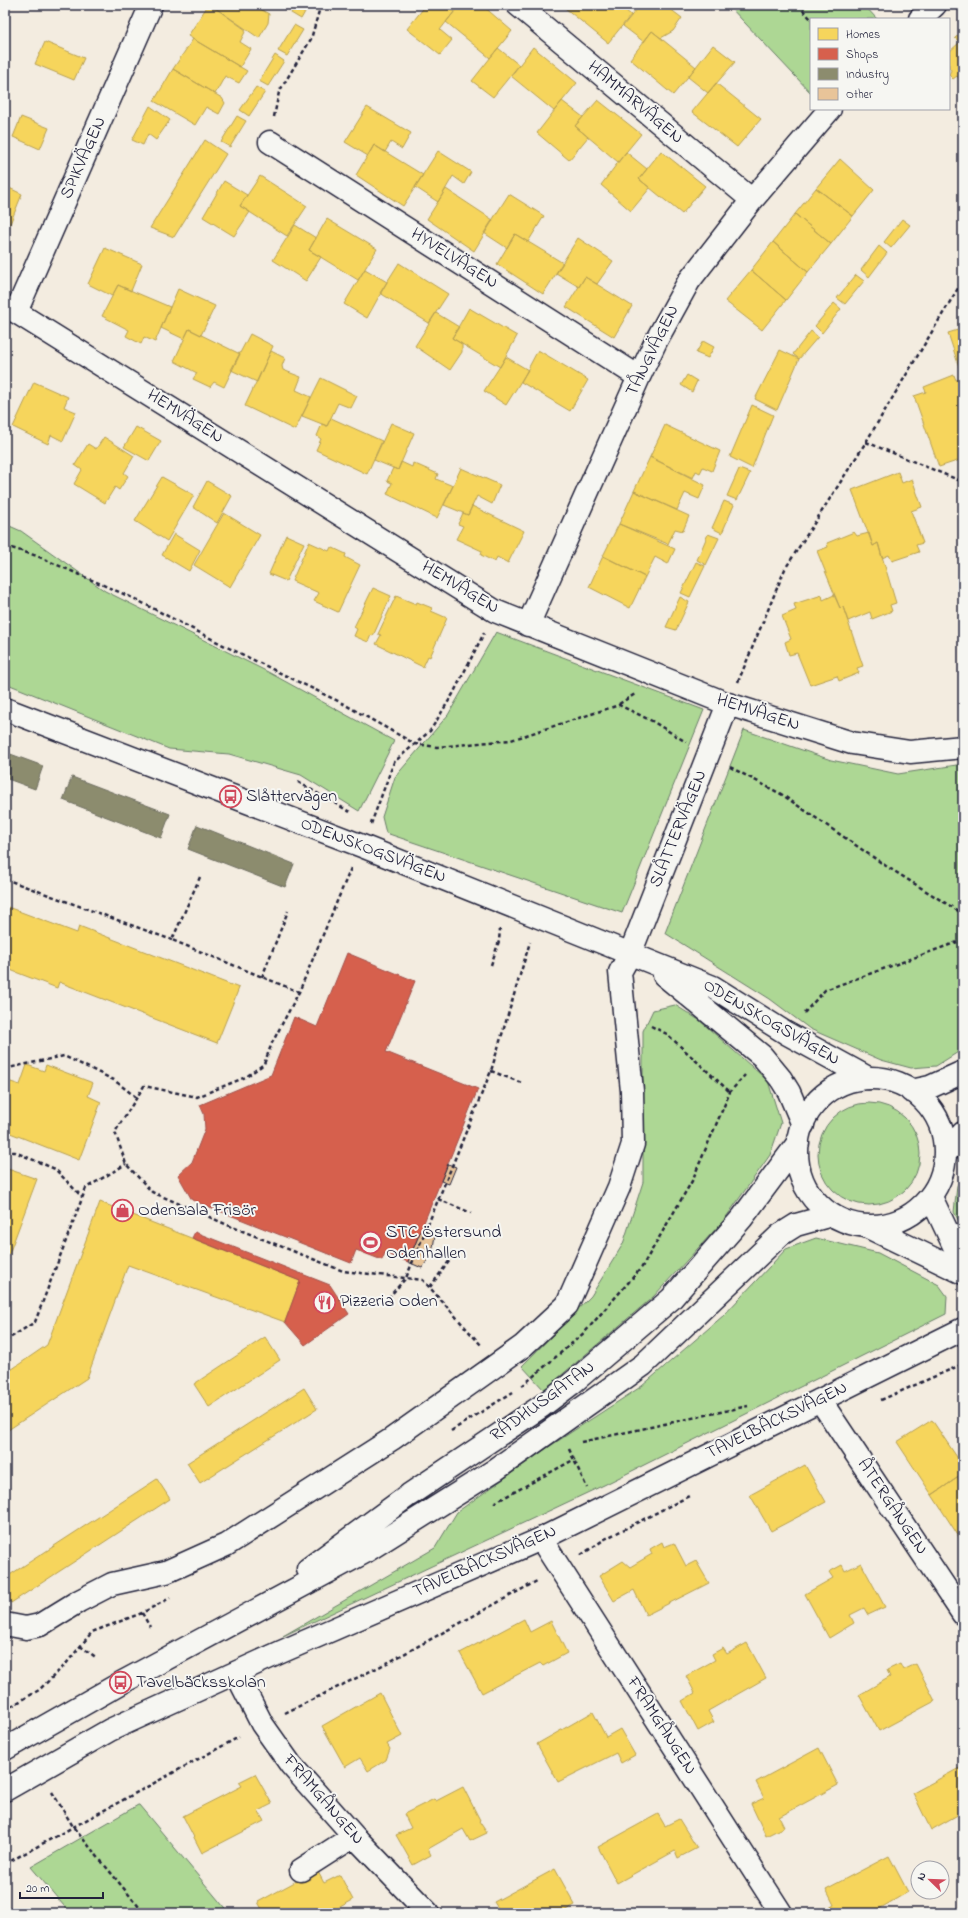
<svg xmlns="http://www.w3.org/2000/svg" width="968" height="1918" font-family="'Indie Flower',sans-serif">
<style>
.green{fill:#add794;stroke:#687c68}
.homes{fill:#f6d55c;stroke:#b69f52}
.shops{fill:#d6604d;stroke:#a04d48}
.industry{fill:#8c8c6e;stroke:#6c6c5f}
.building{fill:#e8c499;stroke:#22223b}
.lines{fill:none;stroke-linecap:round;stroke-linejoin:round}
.minor-casing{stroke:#22223b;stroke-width:25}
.major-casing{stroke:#22223b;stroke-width:25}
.path{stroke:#22223b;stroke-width:2.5;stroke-dasharray:4 3;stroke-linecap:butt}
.minor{stroke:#f6f6f2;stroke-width:22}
.major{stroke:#f6f6f2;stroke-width:22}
.labels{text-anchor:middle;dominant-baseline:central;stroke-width:4;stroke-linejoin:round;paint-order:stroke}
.street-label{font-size:18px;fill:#22223b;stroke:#f6f6f2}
.poi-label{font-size:18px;fill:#22223b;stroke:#f6f6f2;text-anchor:start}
</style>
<rect width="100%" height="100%" fill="#f3ece0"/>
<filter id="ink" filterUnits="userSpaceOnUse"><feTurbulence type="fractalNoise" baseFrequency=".025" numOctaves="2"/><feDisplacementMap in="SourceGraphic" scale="8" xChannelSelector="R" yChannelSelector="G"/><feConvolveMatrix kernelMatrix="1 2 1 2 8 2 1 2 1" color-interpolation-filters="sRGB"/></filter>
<g filter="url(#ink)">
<path class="green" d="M 728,5 L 864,5 L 877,19 L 811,19 L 811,93 Z
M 5,524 L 21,531 L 105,591 L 268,672 L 394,741 L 359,811 L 301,775 L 229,754 L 169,749 L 5,683 Z
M 496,632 L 704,710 L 622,913 L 386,833 L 382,817 L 395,777 L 448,715 Z
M 744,730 L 831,760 L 898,774 L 963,764 L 963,1049 L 936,1066 L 911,1068 L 881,1060 L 810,1029 L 770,999 L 665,933 Z
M 675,1005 L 699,1020 L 768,1081 L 781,1123 L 770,1155 L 724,1220 L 653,1297 L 544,1390 L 522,1366 L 591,1296 L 623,1244 L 643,1182 L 643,1031 L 653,1010 Z
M818 1154a51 51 0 1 1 102 0a51 51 0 1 1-102 0Z
M 963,1174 L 963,1229 L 954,1212 L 957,1186 Z
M 816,1238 L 878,1253 L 939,1285 L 947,1296 L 946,1314 L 604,1485 L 283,1636 L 435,1548 L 457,1512 L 547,1448 L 642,1386 L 724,1315 L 786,1249 Z
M 138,1805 L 139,1805 L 229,1913 L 70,1913 L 31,1867 Z"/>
<path class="homes" d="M 208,5 L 211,5 L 246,30 L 240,42 L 251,49 L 240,67 L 188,36 Z
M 211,5 L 263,5 L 260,9 L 269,14 L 268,23 L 259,38 Z
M 296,5 L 309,5 L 301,19 L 291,13 Z
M 426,5 L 445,5 L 454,12 L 440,30 L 452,40 L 440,55 L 407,29 Z
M 460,5 L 482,5 L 512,31 L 490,58 L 446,22 Z
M 568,5 L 619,5 L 631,15 L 608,43 L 565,8 Z
M 640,5 L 665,5 L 682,18 L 673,31 L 661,38 L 652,31 L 644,42 L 623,26 Z
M 294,25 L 303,30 L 287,56 L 278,51 Z
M 652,31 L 696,67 L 673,95 L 630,59 Z
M 963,31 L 963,83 L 957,76 L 953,79 L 949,75 L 951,70 L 949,67 L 949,52 L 960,42 L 955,38 Z
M 193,39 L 247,71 L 239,83 L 225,76 L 215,94 L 173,69 Z
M 45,42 L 84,58 L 74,80 L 35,64 Z
M 713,45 L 735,62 L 708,93 L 688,77 Z
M 533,47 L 577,83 L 554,111 L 511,76 Z
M 498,48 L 519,65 L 493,97 L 472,81 Z
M 275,55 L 284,61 L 268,86 L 259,81 Z
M 173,69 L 222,98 L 225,103 L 219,114 L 206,107 L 195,125 L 154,101 Z
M 716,83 L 761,119 L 737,147 L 692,112 Z
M 256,87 L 265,92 L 249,116 L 240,110 Z
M 598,100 L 641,134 L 618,162 L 575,126 Z
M 562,101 L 583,117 L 575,126 L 588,137 L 569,160 L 537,133 Z
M 150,106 L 170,120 L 156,140 L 148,134 L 143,145 L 132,140 Z
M 367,107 L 411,133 L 402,149 L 391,142 L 385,152 L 374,145 L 368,156 L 345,142 Z
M 237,116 L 246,121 L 230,147 L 221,142 Z
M 21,117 L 49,128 L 40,149 L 13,137 Z
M 205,140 L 226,154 L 174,237 L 150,228 Z
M 374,145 L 423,175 L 403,206 L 356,175 Z
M 438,151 L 471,172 L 464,184 L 453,176 L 438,202 L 415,187 Z
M 661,151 L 705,186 L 682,214 L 639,179 Z
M 626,152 L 647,169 L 639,179 L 650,188 L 631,211 L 601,185 Z
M 840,159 L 874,190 L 853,216 L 816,188 Z
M 260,176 L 307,206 L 287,236 L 240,206 Z
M 224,181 L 247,195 L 240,206 L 250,212 L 234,236 L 203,217 Z
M 5,186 L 22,194 L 10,224 L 5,222 Z
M 816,188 L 853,216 L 831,244 L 795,214 Z
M 446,189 L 493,220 L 474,251 L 427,219 Z
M 509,194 L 544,216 L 528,242 L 515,234 L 507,248 L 484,233 Z
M 795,214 L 831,244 L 808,272 L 773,242 Z
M 327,219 L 377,249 L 358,280 L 309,250 Z
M 902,219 L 910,225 L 891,248 L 884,242 Z
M 295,225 L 316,238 L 309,250 L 321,257 L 306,281 L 273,260 Z
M 515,234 L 563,263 L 543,294 L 497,264 Z
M 578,238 L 613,261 L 597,284 L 585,277 L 579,287 L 556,273 Z
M 773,242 L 808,272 L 786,300 L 751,270 Z
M 879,246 L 887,253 L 869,277 L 861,270 Z
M 105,248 L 142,264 L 131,291 L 118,285 L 112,296 L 88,284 Z
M 399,263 L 448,294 L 429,323 L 380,293 Z
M 365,269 L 387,282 L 367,318 L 344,304 Z
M 751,270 L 786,300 L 762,330 L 725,301 Z
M 856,275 L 864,281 L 845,304 L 837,298 Z
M 585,277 L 632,306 L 614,337 L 566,307 Z
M 118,285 L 170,307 L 155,342 L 144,337 L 141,344 L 126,336 L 129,330 L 102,316 Z
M 178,289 L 215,306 L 201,335 L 189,329 L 184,339 L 161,328 Z
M 834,303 L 841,309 L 822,333 L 815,326 Z
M 469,308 L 517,336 L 500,367 L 452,338 Z
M 436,313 L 459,327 L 452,338 L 462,344 L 462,352 L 450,370 L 415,346 Z
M 963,322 L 963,379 L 948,333 L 961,329 L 958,323 Z
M 189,329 L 240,354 L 224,387 L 214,382 L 210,387 L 193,379 L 197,373 L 174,361 Z
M 811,331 L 818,337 L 799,359 L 793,354 Z
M 250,334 L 273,346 L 257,382 L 231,370 Z
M 703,341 L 714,347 L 708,358 L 696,353 Z
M 538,350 L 588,380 L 570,411 L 521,382 Z
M 780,350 L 799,359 L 777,410 L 755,399 Z
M 271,351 L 285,358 L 282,366 L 283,370 L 301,377 L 296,390 L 311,397 L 295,430 L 245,406 Z
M 506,357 L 528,370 L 506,405 L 484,391 Z
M 687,375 L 697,381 L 692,392 L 681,385 Z
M 954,375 L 956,380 L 963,379 L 963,459 L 939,467 L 914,396 L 926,392 L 924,387 Z
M 321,378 L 357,396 L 351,408 L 338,403 L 327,426 L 302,416 Z
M 34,382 L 68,397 L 64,407 L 76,412 L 63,441 L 51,435 L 48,444 L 13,427 Z
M 752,405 L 773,415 L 752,468 L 730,457 Z
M 331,418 L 382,441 L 367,474 L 316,450 L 321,439 L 317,436 L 322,424 L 327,426 Z
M 391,423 L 414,433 L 398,470 L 374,460 Z
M 665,425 L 720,451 L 712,471 L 703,467 L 700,473 L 696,471 L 693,478 L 650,457 Z
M 136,427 L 161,441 L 149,461 L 124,447 Z
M 104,437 L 134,456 L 124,473 L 128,476 L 119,490 L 115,487 L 105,503 L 74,484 L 82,470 L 75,465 L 88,444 L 96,449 Z
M 650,457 L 705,485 L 699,499 L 685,493 L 677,510 L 634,491 Z
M 401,462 L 412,467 L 413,463 L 438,474 L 436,479 L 453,486 L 437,518 L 387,494 L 392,483 L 387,481 L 393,468 L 398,470 Z
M 461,468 L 500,485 L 492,504 L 477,496 L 468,515 L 444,505 Z
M 739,469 L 750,473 L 737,500 L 727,496 Z
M 898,472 L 902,483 L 912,479 L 922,507 L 911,511 L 923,543 L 916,545 L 919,552 L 892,561 L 889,555 L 882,558 L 878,543 L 873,546 L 852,490 Z
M 162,477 L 194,495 L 167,541 L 135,521 Z
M 207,481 L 232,496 L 217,523 L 193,507 Z
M 634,491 L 689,516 L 683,531 L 675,529 L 668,544 L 619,524 Z
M 724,501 L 734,505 L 722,533 L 712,528 Z
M 472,506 L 524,531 L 508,563 L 497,557 L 495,562 L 481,555 L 482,551 L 456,539 L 463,526 L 458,524 L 463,513 L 468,515 Z
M 224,513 L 260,535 L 230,587 L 194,565 Z
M 619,524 L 675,549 L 668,564 L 655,557 L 645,577 L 603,556 Z
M 854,532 L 857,536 L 869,533 L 873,546 L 878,543 L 896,603 L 890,605 L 892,611 L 872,619 L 870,612 L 848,621 L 843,607 L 840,608 L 817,551 L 828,547 L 827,543 Z
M 174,534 L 200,550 L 189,571 L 162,555 Z
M 708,534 L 719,538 L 706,565 L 697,560 Z
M 286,535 L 304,543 L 286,581 L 269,574 Z
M 309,542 L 329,551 L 331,547 L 346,554 L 345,557 L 360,565 L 338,612 L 314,601 L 319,593 L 292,581 Z
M 603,556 L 645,577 L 630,608 L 589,587 Z
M 696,562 L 705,566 L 690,597 L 681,593 Z
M 373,588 L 391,596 L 373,636 L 371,635 L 368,642 L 354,636 L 357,629 L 354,627 Z
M 822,595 L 823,600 L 834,595 L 840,608 L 843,607 L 863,666 L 857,668 L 859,673 L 839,681 L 837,676 L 810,685 L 797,653 L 789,655 L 785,642 L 791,639 L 782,616 L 796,610 L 794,604 Z
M 396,596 L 416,604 L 417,602 L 432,608 L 431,611 L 447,618 L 430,657 L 428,656 L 423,667 L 376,644 L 381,635 L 378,634 Z
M 680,597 L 689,602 L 676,630 L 666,627 Z
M 5,906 L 77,933 L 79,926 L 239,988 L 217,1043 L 59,982 L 57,988 L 5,968 Z
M 27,1065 L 44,1071 L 46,1065 L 93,1083 L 88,1096 L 101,1102 L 79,1160 L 5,1131 L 5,1080 L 20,1085 Z
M 5,1168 L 37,1179 L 9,1254 L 5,1252 Z
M 100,1202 L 300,1281 L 285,1322 L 128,1265 L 87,1378 L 5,1432 L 5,1374 L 47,1345 Z
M 265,1337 L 280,1360 L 209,1407 L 194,1384 Z
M 304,1388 L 317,1409 L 200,1483 L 187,1463 Z
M 932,1420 L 963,1466 L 963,1474 L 932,1495 L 897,1442 Z
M 805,1465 L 826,1502 L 771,1531 L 750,1495 Z
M 963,1474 L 963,1543 L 932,1495 Z
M 157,1479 L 170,1499 L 11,1603 L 5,1593 L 5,1578 Z
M 662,1542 L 664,1547 L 674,1543 L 686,1566 L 696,1561 L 709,1583 L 646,1615 L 634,1590 L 614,1601 L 599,1576 L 623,1561 L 630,1567 L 652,1554 L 650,1549 Z
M 861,1563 L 885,1607 L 868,1615 L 864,1608 L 850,1615 L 854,1623 L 829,1638 L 805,1594 L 833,1578 L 829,1572 L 842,1565 L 845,1571 Z
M 524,1619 L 530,1632 L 551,1621 L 567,1653 L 543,1666 L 540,1663 L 482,1693 L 460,1653 Z
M 747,1643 L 766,1678 L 708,1711 L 714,1722 L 698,1731 L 682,1701 L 695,1693 L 686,1676 L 715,1660 L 712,1654 L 723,1648 L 727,1654 Z
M 900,1664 L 903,1670 L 916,1664 L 935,1701 L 879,1731 L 859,1695 L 890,1677 L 887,1670 Z
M 380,1693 L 402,1736 L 387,1744 L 390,1749 L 386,1760 L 368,1771 L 360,1758 L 345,1767 L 322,1726 Z
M 593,1712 L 606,1737 L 620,1729 L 635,1755 L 621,1763 L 616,1753 L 558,1782 L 537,1744 Z
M 819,1748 L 838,1785 L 779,1817 L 784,1827 L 766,1836 L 751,1804 L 764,1798 L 756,1782 Z
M 963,1766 L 963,1812 L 931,1830 L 913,1793 Z
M 255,1774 L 272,1804 L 258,1811 L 264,1821 L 202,1853 L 183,1816 L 242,1786 L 239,1782 Z
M 463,1787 L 480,1820 L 479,1821 L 487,1833 L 470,1841 L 463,1829 L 428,1849 L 431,1855 L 413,1865 L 396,1835 L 411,1828 L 404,1814 L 434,1799 L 436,1801 Z
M 658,1814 L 665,1826 L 679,1819 L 697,1848 L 678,1858 L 675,1851 L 617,1883 L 598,1847 Z
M 889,1856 L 908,1892 L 872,1913 L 821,1913 L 834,1905 L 826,1889 Z
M 555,1869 L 575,1905 L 560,1913 L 501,1913 L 494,1902 Z
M 317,1870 L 324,1883 L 340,1875 L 353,1900 L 338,1908 L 336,1913 L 264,1913 L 258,1902 Z"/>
<path class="shops" d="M 347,953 L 415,981 L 386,1052 L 478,1089 L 408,1262 L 385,1253 L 382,1260 L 356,1250 L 351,1263 L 192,1200 L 178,1175 L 192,1162 L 205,1129 L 204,1114 L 200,1105 L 271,1075 L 294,1017 L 317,1027 Z
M 195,1232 L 330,1285 L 349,1314 L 305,1345 L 285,1322 L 300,1281 L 192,1238 Z"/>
<path class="industry" d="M 5,752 L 43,766 L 35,789 L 5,778 Z
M 72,777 L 170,814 L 161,838 L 63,800 Z
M 197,825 L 294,864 L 285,887 L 188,849 Z"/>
<path class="building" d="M 448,1164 L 456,1167 L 449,1184 L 441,1181 Z
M 421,1230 L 435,1235 L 432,1254 L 422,1268 L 408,1262 Z"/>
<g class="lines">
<defs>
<path id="minor" d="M 518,5 L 752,200
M 920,19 L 935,5
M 270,142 L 639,377
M 5,307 L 16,312 L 495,611 L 728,704 L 852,743 L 910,752 L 963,747
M 16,312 L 151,5
M 528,625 L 639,377 L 656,341 L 689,281 L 752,200 L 830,109
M 5,709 L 362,846 L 713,987 L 786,1033 L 868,1078
M 664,975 L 762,1056 L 781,1079 L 789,1092 L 803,1125
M 931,1197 L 963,1265
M 868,1227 L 963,1273
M 820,1400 L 963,1614
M 541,1539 L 781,1913
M 5,1624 L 26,1628 L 40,1625 L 79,1601 L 112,1584 L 166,1572 L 226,1545 L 392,1439 L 523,1346 L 567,1305 L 619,1187 L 633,1144 L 632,1091 L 620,972 L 630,954 L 728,704
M 236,1673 L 262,1724 L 291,1765 L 354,1836 L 428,1913
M 5,1790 L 110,1730 L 281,1652 L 541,1539 L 963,1329
M 301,1870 L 354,1836"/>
<path id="major" d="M797 1152a74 74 0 1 1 148 0a74 74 0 1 1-148 0Z
M 911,1091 L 930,1087 L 963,1072
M 945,1154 L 963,1133
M 308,1569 L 409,1495 L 542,1406 L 571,1384 L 671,1299 L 742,1218 L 798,1143
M 5,1749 L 121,1683 L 365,1552 L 495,1470 L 643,1365 L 780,1235 L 796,1225 L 832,1215"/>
</defs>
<use href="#minor" class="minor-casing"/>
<use href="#major" class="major-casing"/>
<path class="path" d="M 798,5 L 811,19
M 274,117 L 279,92 L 311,39 L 319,11 L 322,5
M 866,442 L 963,482
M 5,546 L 37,556 L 135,599 L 229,648 L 340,702 L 415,744 L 437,747 L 511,740 L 619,705 L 652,721 L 686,742
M 738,682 L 785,569 L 866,442 L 963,280
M 619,704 L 635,694
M 730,767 L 781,794 L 886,866 L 963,914
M 298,782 L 350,812
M 371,824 L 394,762 L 430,731 L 453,694 L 484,633
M 351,868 L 299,992 L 272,1043 L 264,1064 L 246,1077 L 197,1097 L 144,1086 L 115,1132 L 126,1164 L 152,1192 L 230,1226 L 343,1271 L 423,1280 L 481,1345
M 200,877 L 172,940 L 299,992
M 5,879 L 172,940
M 491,965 L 499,941 L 500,929
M 262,977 L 288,911
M 804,1013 L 825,990 L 963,940
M 651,1026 L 667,1034 L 730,1092
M 5,1067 L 8,1068 L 64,1056 L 114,1080 L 137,1098
M 491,1071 L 522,1083
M 5,1152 L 15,1152 L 55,1169 L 82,1197
M 438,1199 L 471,1213
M 430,1287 L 453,1256
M 388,1298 L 406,1278 L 491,1071 L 530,942
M 5,1341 L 35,1322 L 86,1188 L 126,1164
M 522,1386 L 585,1332 L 642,1267 L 692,1181 L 730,1092 L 745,1075
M 881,1400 L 963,1364
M 451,1431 L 513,1392
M 581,1442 L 748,1406
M 569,1449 L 587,1488
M 494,1503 L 575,1459
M 581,1555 L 605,1539 L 691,1495
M 142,1613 L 150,1627
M 80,1646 L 97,1658
M 5,1710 L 39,1690 L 65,1665 L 92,1632 L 142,1613 L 170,1598
M 285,1713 L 391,1661 L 537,1581
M 52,1792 L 74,1828 L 144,1913
M 5,1864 L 239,1737"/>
<use href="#minor" class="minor"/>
<use href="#major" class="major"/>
</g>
</g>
<defs>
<symbol id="bus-ring" viewBox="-11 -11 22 22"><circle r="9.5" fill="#f6f6f2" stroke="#d1495b" stroke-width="1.5"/><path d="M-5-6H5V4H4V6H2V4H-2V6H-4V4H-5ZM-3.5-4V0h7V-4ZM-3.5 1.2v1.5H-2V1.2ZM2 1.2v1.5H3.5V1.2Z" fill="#d1495b"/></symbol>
<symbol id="shop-ring" viewBox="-11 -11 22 22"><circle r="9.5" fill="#f6f6f2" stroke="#d1495b" stroke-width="1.5"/><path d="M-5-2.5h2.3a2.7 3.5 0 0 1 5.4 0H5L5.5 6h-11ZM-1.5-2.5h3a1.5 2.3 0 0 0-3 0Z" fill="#d1495b"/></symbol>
<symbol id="stadium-ring" viewBox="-11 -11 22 22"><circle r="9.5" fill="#f6f6f2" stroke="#d1495b" stroke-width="1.5"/><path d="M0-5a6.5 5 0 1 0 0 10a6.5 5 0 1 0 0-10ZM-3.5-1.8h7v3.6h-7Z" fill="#d1495b"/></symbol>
<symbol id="restaurant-ring" viewBox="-11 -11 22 22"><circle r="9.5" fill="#f6f6f2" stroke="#d1495b" stroke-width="1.5"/><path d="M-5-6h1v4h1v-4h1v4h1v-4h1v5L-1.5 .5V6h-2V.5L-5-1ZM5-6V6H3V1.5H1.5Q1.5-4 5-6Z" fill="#d1495b"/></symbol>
</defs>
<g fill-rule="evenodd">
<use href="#bus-ring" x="218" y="784" width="25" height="25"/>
<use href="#shop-ring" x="110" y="1198" width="25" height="25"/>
<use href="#stadium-ring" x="358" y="1230" width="25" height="25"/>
<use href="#restaurant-ring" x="312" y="1290" width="25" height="25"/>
<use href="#bus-ring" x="108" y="1670" width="25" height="25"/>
</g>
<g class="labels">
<g class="street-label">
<text transform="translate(635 103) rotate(40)">HAMMARVÄGEN</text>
<text transform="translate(84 158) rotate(-66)">SPIKVÄGEN</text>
<text transform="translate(454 259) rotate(32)">HYVELVÄGEN</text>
<text transform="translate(653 351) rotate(-64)">TÅNGVÄGEN</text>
<text transform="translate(185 417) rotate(32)">HEMVÄGEN</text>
<text transform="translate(460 588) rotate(31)">HEMVÄGEN</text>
<text transform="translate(758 713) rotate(18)">HEMVÄGEN</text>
<text transform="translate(679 829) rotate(-68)">SLÅTTERVÄGEN</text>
<text transform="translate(373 851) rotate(21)">ODENSKOGSVÄGEN</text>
<text transform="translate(771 1023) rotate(30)">ODENSKOGSVÄGEN</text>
<text transform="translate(543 1402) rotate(-36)">RÅDHUSGATAN</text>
<text transform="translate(777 1421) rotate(-26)">TAVELBÄCKSVÄGEN</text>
<text transform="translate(892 1507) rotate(56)">ÅTERGÅNGEN</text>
<text transform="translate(485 1562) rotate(-24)">TAVELBÄCKSVÄGEN</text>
<text transform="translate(661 1726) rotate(57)">FRAMGÅNGEN</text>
<text transform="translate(323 1800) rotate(49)">FRAMGÅNGEN</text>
</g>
<g class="poi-label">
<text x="246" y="797">Slåttervägen</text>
<text x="138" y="1211">Odensala Frisör</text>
<text x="386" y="1233">STC Östersund<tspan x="386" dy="21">Odenhallen</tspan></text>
<text x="340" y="1302">Pizzeria Oden</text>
<text x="136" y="1683">Tavelbäcksskolan</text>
</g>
</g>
<rect width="968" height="1918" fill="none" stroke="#f6f6f2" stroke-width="20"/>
<rect x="10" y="10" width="948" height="1898" fill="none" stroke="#22223b" stroke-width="1.5" filter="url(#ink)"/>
<rect x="810" y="18" width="140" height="92" fill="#f6f6f2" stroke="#a1a1a9"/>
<rect x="818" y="28" width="20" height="12" fill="#f6d55c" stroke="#a1a1a9"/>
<text x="846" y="38" font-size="12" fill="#22223b">Homes</text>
<rect x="818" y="48" width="20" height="12" fill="#d6604d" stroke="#a1a1a9"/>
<text x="846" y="58" font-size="12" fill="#22223b">Shops</text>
<rect x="818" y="68" width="20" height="12" fill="#8c8c6e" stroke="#a1a1a9"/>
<text x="846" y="78" font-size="12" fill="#22223b">Industry</text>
<rect x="818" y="88" width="20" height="12" fill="#e8c499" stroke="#a1a1a9"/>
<text x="846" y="98" font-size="12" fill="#22223b">Other</text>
<g transform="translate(930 1880) rotate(293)"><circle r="19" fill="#f6f6f2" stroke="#a1a1a9"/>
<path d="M0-3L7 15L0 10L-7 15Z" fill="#d1495b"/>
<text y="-6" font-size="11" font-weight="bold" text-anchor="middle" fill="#22223b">N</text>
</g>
<path d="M20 1892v6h83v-6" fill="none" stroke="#22223b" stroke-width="2"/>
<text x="26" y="1892" font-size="12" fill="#22223b" stroke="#f6f6f2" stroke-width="3" paint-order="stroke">20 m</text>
</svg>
